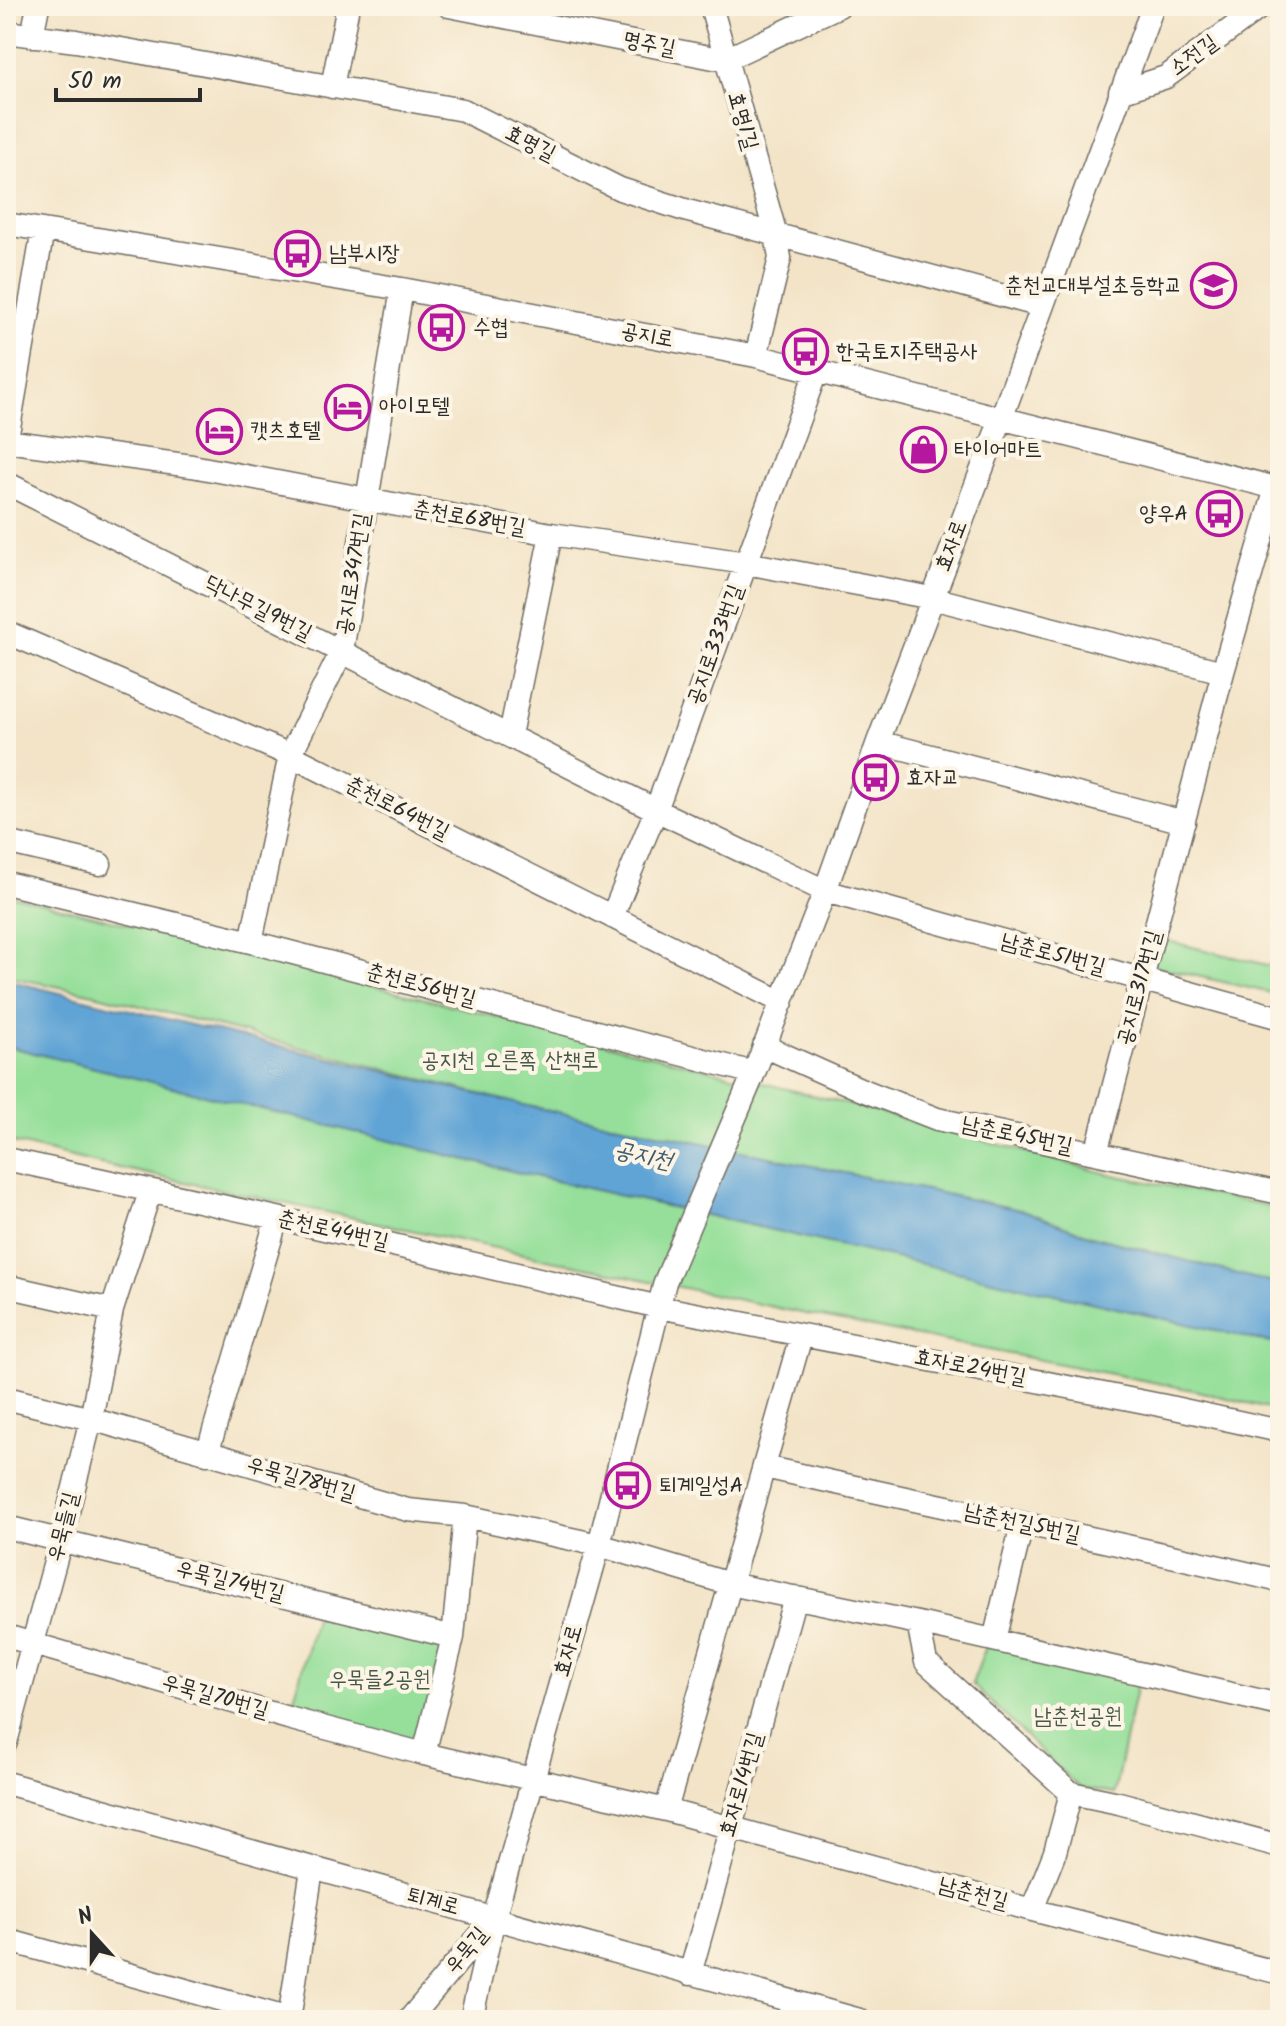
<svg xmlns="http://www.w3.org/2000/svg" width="1286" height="2026" font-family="Kalam,'Poor Story',sans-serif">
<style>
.green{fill:#95df9a;stroke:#608562;stroke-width:2}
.water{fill:#61a4d5;stroke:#466880;stroke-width:2}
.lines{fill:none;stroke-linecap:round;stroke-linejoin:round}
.minor-casing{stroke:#716c62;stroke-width:25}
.minor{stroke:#fff;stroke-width:22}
.labels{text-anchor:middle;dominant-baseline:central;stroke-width:8;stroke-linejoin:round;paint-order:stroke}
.street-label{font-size:22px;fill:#2b2b2b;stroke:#fcf5e5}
.poi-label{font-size:22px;fill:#2b2b2b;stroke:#fcf5e5;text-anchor:start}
.park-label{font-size:22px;fill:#465847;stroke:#fcf5e5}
.water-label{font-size:24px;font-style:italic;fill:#415b6f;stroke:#fcf5e5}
</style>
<rect width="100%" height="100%" fill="#fcf5e5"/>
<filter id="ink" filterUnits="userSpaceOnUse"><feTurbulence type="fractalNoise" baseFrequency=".0125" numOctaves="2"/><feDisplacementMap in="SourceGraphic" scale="16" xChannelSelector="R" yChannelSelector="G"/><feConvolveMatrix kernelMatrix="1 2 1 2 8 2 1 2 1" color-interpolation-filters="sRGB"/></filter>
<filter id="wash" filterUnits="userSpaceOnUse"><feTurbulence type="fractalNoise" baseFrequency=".006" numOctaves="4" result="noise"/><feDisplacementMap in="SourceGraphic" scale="32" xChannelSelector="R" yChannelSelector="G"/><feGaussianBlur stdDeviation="1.8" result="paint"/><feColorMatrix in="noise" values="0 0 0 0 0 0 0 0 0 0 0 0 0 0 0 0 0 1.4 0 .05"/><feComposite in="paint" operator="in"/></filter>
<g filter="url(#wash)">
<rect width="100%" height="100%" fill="#f3e4c8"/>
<path class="green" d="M 6,894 L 855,1106 L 1108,1174 L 1280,1208 L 1280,1285 L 1091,1236 L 1025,1211 L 519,1104 L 94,994 L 6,976 Z
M 1159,939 L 1280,968 L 1280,995 L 1153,966 Z
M 6,1046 L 516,1172 L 1280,1345 L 1280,1411 L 1198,1391 L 801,1313 L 96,1163 L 6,1141 Z
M 319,1604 L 453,1637 L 424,1754 L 289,1718 Z
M 987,1644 L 1138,1679 L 1114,1794 L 1079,1788 L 972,1684 Z"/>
<path class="water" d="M 6,980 L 519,1104 L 1025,1211 L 1091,1236 L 1280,1285 L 1280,1345 L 516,1172 L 6,1046 Z"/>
</g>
<g filter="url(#ink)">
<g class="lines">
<defs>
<path id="minor" d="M 449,6 L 724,60 L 839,6
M 711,6 L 776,235 L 780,258 L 756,356
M 6,32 L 76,41 L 463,110 L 620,189 L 688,211 L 1041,306
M 32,36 L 38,6
M 332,87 L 348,6
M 1120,92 L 1166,77 L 1262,6
M 6,224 L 402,289 L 756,356 L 1280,489
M 6,441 L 192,466 L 551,534 L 746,563 L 932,598 L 1223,672
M 6,445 L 43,230
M 6,483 L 656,810 L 825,891 L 1280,1018
M 6,632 L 290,755 L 782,1002
M 510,735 L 551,534
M 878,742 L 1184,822
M 6,842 L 100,864
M 6,883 L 251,942 L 754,1073
M 612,917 L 656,810 L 816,372
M 251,942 L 290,755 L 342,651 L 402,289
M 764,1046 L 860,1089 L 937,1119 L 1280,1193
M 1096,1153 L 1223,672 L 1276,488
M 6,1159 L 277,1218 L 659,1307 L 1165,1406 L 1280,1431
M 6,1286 L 112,1310
M 6,1398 L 91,1419 L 408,1510 L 465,1516 L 599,1545 L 730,1584 L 918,1623 L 1280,1705
M 207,1454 L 277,1218
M 765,1467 C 936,1506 1109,1540 1280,1581
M 6,1527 L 453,1637
M 918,1623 L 926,1662 L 1071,1793 L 1119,1803 L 1280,1846
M 6,1636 L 288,1718 L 424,1754 L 666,1810 L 1032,1910 L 1280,1973
M 994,1640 L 1022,1525
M 6,1742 L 61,1540 L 91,1419 L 112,1310 L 150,1192
M 424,1754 L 453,1637 L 465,1516
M 6,1783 L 860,2020
M 666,1810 L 801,1336
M 1032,1910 L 1055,1852 L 1071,1793
M 6,1940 L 290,2019
M 690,1974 L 795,1597
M 289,2020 L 312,1869
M 409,2020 L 491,1922
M 471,2020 L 494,1918 L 599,1545 L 665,1282 L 754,1073 L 825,891 L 878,742 L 1001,419 L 1153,6"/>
</defs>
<use href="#minor" class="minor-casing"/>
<use href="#minor" class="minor"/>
</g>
</g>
<defs>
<symbol id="bus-ring" viewBox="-11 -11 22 22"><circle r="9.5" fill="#fcf5e5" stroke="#b5179e" stroke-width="1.5"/><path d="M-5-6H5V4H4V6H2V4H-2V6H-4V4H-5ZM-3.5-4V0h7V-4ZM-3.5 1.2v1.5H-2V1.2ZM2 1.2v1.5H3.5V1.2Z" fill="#b5179e"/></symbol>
<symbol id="school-ring" viewBox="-11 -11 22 22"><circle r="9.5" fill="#fcf5e5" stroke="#b5179e" stroke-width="1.5"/><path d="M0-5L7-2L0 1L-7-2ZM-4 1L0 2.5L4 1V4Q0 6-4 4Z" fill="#b5179e"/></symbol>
<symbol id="hotel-ring" viewBox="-11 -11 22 22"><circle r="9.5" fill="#fcf5e5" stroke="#b5179e" stroke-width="1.5"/><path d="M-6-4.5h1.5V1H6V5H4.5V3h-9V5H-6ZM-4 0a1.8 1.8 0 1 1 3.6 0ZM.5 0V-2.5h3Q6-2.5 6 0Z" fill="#b5179e"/></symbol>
<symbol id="shop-ring" viewBox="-11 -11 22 22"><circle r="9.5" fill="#fcf5e5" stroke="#b5179e" stroke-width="1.5"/><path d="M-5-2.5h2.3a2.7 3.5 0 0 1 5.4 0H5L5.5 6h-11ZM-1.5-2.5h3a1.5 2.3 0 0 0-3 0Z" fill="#b5179e"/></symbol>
</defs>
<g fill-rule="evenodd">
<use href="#bus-ring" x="272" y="228" width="51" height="51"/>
<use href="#school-ring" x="1188" y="260" width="51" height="51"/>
<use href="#bus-ring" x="416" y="302" width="51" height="51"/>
<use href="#bus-ring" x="780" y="326" width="51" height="51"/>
<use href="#hotel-ring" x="322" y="382" width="51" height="51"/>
<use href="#hotel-ring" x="194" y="406" width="51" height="51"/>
<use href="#shop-ring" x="898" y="424" width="51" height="51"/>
<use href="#bus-ring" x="1194" y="488" width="51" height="51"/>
<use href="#bus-ring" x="850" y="752" width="51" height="51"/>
<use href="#bus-ring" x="602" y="1460" width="51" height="51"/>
</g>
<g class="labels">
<g class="street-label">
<text transform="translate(649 45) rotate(11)">명주길</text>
<text transform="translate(1194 56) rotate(-36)">소전길</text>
<text transform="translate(742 121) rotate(74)">효명1길</text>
<text transform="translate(530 144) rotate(27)">효명길</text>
<text transform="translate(647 336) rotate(11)">공지로</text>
<text transform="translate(469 519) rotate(10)">춘천로68번길</text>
<text transform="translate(952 546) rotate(-69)">효자로</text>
<text transform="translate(354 574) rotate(-81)">공지로347번길</text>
<text transform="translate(258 609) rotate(27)">닥나무길9번길</text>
<text transform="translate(716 645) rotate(-70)">공지로333번길</text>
<text transform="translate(397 809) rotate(27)">춘천로64번길</text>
<text transform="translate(1053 955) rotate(15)">남춘로51번길</text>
<text transform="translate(421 986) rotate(15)">춘천로56번길</text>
<text transform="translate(1140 988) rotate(-75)">공지로317번길</text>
<text transform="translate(1017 1136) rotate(12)">남춘로45번길</text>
<text transform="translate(333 1231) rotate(13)">춘천로44번길</text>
<text transform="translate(970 1368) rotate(11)">효자로24번길</text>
<text transform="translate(301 1480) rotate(16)">우묵길78번길</text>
<text transform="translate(1022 1524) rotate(12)">남춘천길5번길</text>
<text transform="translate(64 1527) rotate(-76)">우묵들길</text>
<text transform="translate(230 1582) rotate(14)">우묵길74번길</text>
<text transform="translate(569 1651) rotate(-74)">효자로</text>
<text transform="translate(215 1697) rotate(16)">우묵길70번길</text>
<text transform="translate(742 1785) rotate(-74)">효자로14번길</text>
<text transform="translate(973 1894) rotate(15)">남춘천길</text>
<text transform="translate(433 1902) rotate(15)">퇴계로</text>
<text transform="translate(467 1951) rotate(-50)">우묵길</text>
</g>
<g class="poi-label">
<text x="329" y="254">남부시장</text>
<text x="1182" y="286" text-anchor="end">춘천교대부설초등학교</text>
<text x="473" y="328">수협</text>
<text x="836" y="352">한국토지주택공사</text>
<text x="379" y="407">아이모텔</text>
<text x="250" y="431">캣츠호텔</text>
<text x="954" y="450">타이어마트</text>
<text x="1188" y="514" text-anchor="end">양우A</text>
<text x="906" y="778">효자교</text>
<text x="659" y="1486">퇴계일성A</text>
</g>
<g class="park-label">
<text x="510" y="1061">공지천 오른쪽 산책로</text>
<text x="380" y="1680">우묵들2공원</text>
<text x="1078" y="1717">남춘천공원</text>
</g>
<g class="water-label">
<text transform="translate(643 1156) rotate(13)">공지천</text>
</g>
</g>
<rect width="1286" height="2026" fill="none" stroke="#fcf5e5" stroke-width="32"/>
<g transform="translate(92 1934) rotate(339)" stroke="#fcf5e5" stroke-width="6" paint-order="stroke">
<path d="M0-6L14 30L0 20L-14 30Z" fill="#2b2b2b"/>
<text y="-12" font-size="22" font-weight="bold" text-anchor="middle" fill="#2b2b2b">N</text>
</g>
<path d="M56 88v12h144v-12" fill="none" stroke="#2b2b2b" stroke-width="4"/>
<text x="68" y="88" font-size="24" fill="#2b2b2b" stroke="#fcf5e5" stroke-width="6" paint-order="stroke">50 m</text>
</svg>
